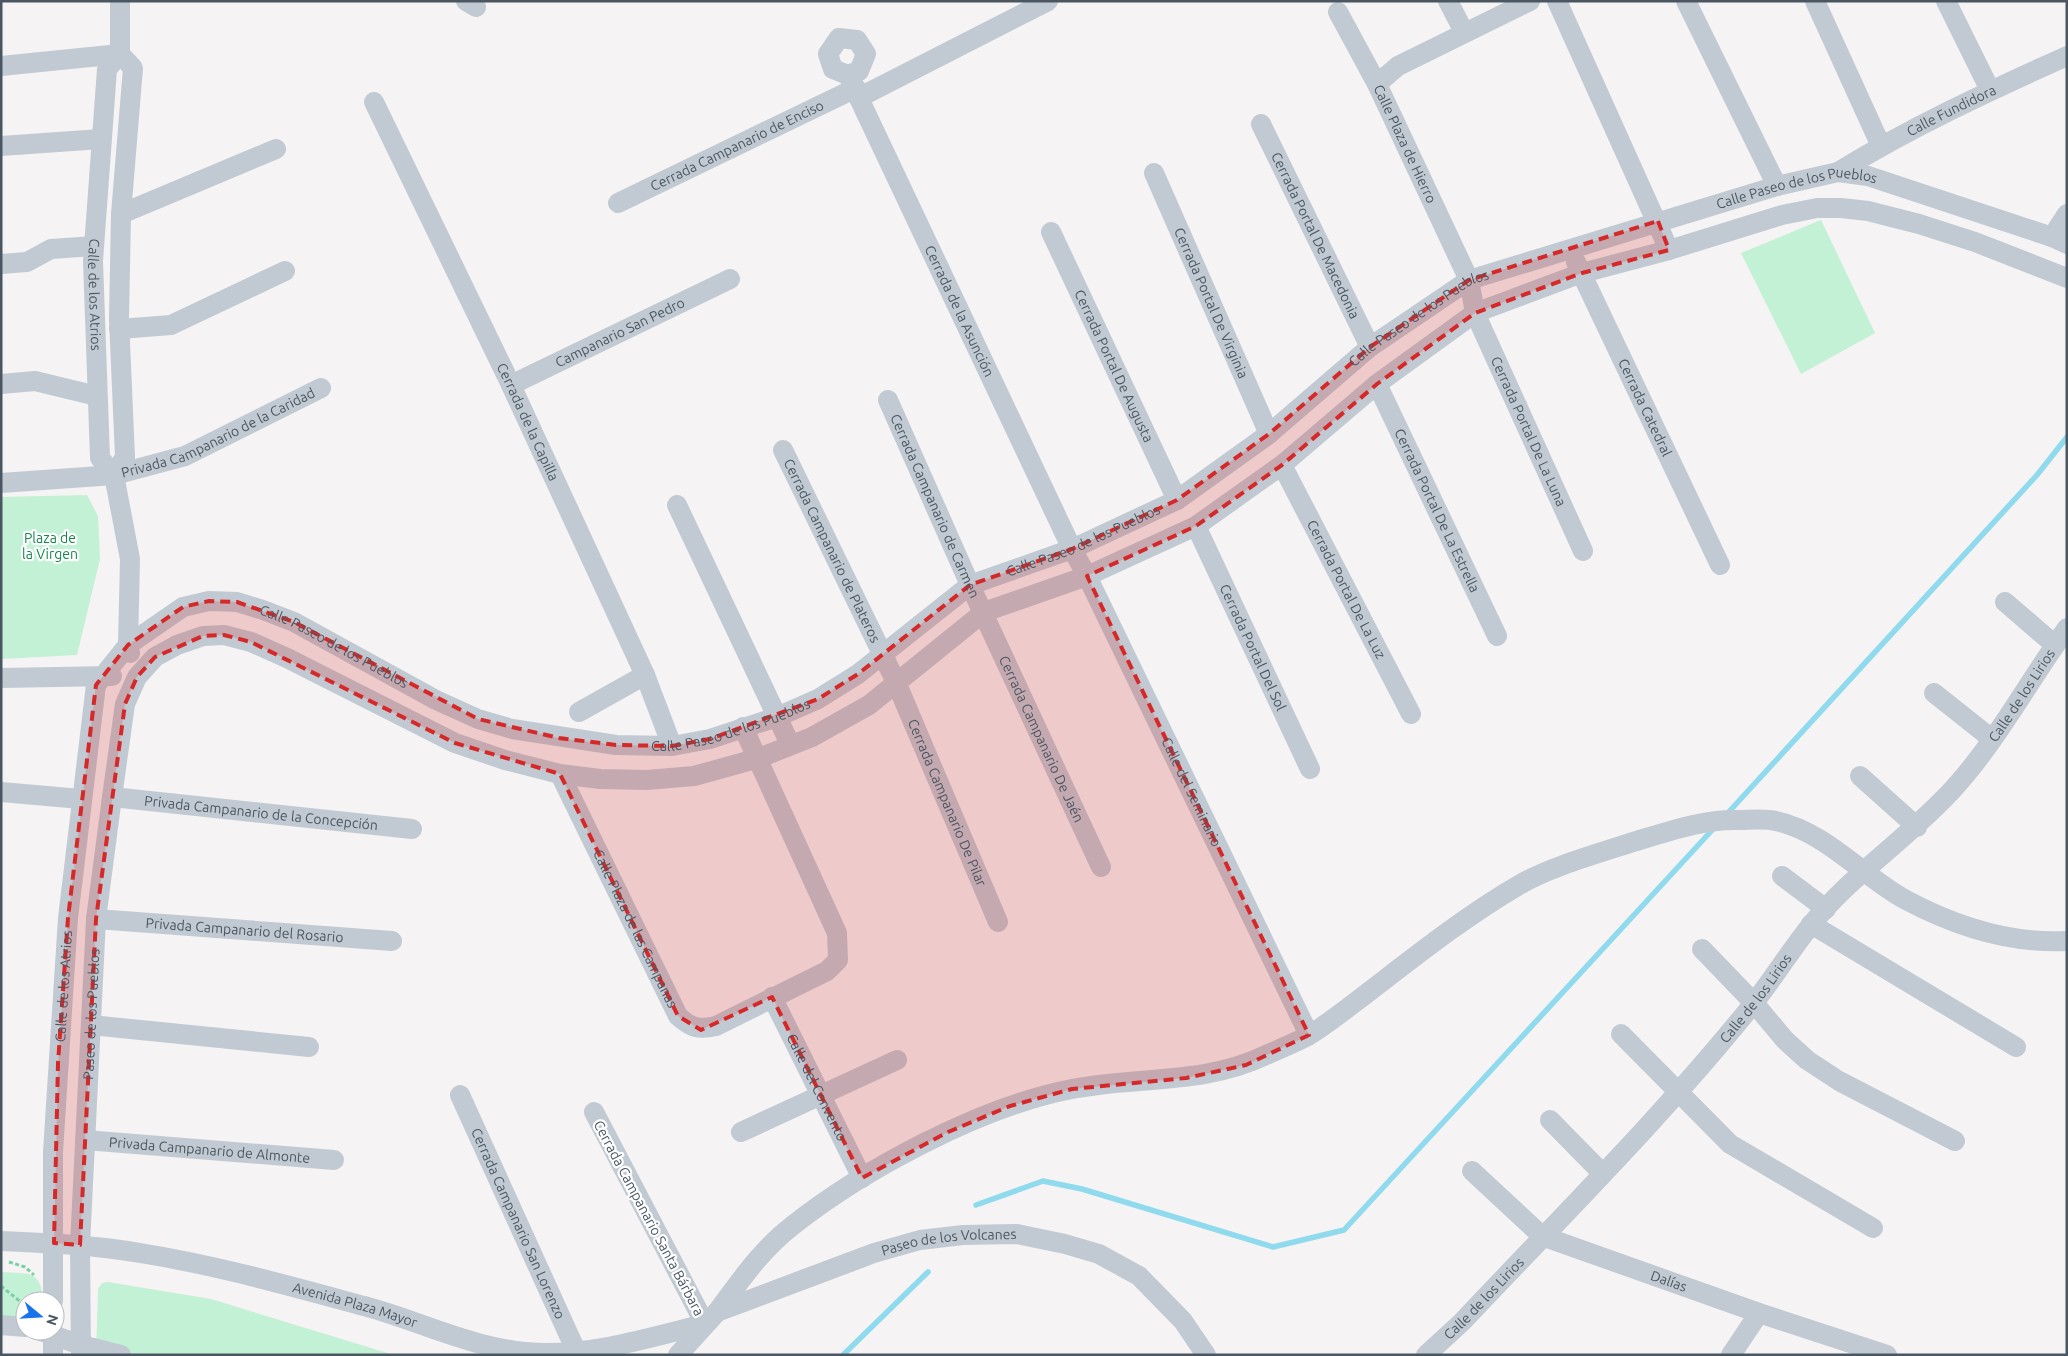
<svg xmlns="http://www.w3.org/2000/svg" width="2068" height="1356" font-family="Ubuntu,sans-serif">
<style>
.green{fill:#c3f1d5}
.lines{fill:none;stroke-linecap:round;stroke-linejoin:round}
.stream{stroke:#90daee;stroke-width:5.5}
.path{stroke:#7ad0a6;stroke-width:3;stroke-dasharray:4 2.5;stroke-linecap:butt}
.minor{stroke:#c1cad2;stroke-width:20}
.marked{fill:#d62828;fill-opacity:0.2;stroke:#d62828;stroke-width:4;stroke-dasharray:10 6;stroke-linejoin:round}
.labels{text-anchor:middle;dominant-baseline:central;stroke-width:4.5;stroke-linejoin:round;paint-order:stroke}
.street-label{font-size:14px;fill:#4a5661;stroke:#fff}
.park-label{font-size:14px;fill:#17864f;stroke:#fff}
</style>
<rect width="100%" height="100%" fill="#f5f3f3"/>
<path class="green" d="M 1821,220 L 1875,333 L 1801,374 L 1741,253 Z
M 87,495 L 98,516 L 100,559 L 77,655 L 1,659 L 1,497 Z
M 1,1272 C 29,1274 41,1269 43,1301 L 25,1301 L 25,1330 L 1,1328 Z
M 108,1282 L 211,1299 L 394,1355 L 96,1355 L 98,1289 L 102,1283 Z"/>
<g class="lines">
<path class="stream" d="M 1726,815 L 2037,475 L 2067,437
M 976,1205 L 1043,1181 L 1082,1189 L 1273,1247 L 1344,1230 L 1714,828
M 843,1355 L 928,1272"/>
<path class="path" d="M 9,1262 L 25,1267 L 34,1275
M 1,1286 L 22,1303 L 25,1302
M 28,1301 L 31,1300 L 33,1293"/>
<g class="minor">
<path id="s1" d="M 120,1 L 120,54 L 107,69 L 93,261 L 100,458 L 114,475 L 130,559 L 128,645 L 130,653"/>
<path d="M 466,1 L 476,7"/>
<path d="M 1448,1 L 1464,32"/>
<path d="M 1557,1 L 1669,250"/>
<path d="M 1686,1 L 1777,186"/>
<path d="M 1815,1 L 1881,146"/>
<path d="M 1946,1 L 1990,90"/>
<path id="s2" d="M 1338,12 L 1377,84 L 1469,280 L 1475,313 L 1583,551"/>
<path d="M 839,38 L 857,40 L 866,54 L 859,71 L 848,75 L 833,69 L 828,54 Z"/>
<path d="M 1,66 L 120,54"/>
<path id="s3" d="M 848,75 L 1072,549 L 1087,576 L 1309,1035"/>
<path d="M 1377,84 L 1398,66 L 1530,1"/>
<path d="M 860,97 L 1048,1"/>
<path id="s4" d="M 374,102 L 511,385 L 645,675 L 672,746"/>
<path id="s5" d="M 1261,124 L 1370,347"/>
<path d="M 1,146 L 101,139"/>
<path id="s6" d="M 1838,172 C 1911,127 1989,91 2067,56"/>
<path id="s7" d="M 1154,173 L 1269,434"/>
<path id="s8" d="M 618,203 L 856,88"/>
<path d="M 121,214 L 276,149"/>
<path id="s9" d="M 1051,232 L 1177,500"/>
<path d="M 2052,237 L 2067,214"/>
<path id="s10" d="M 1576,262 L 1720,565"/>
<path d="M 1,264 L 27,262 L 51,249 L 94,246"/>
<path d="M 119,329 L 171,325 L 285,271"/>
<path d="M 1,384 L 35,381 L 97,396"/>
<path id="s11" d="M 1377,384 L 1497,636"/>
<path id="s12" d="M 511,385 L 730,279"/>
<path id="s13" d="M 888,400 L 970,585 L 1101,867"/>
<path id="s14" d="M 783,450 L 896,682 L 998,922"/>
<path id="s15" d="M 1282,465 L 1411,714"/>
<path d="M 114,475 L 125,457 L 119,319 L 121,214 L 133,68 L 120,54"/>
<path id="s16" d="M 1,483 L 114,475 L 185,456 L 321,388"/>
<path d="M 677,505 L 790,744"/>
<path id="s17" d="M 1196,526 L 1310,769"/>
<path d="M 2005,602 L 2055,645"/>
<path d="M 1,678 L 112,676"/>
<path d="M 1934,693 L 1992,739"/>
<path d="M 579,712 L 645,675"/>
<path id="s18" d="M 560,774 L 678,1016 C 691,1028 699,1030 716,1026 L 827,971 L 838,960 L 837,933 L 743,727"/>
<path d="M 1860,776 L 1917,827"/>
<path d="M 1,792 L 81,799"/>
<path id="s19" d="M 112,797 L 412,829"/>
<path d="M 1782,876 L 1826,909"/>
<path id="s20" d="M 96,919 L 392,941"/>
<path d="M 1811,924 L 2016,1047"/>
<path d="M 1702,949 L 1754,1003 L 1785,1040 L 1807,1060 L 1839,1081 L 1955,1141"/>
<path id="s21" d="M 772,997 L 862,1178"/>
<path d="M 91,1025 L 309,1047"/>
<path d="M 1621,1034 L 1730,1144 L 1873,1228"/>
<path id="s22" d="M 460,1095 L 577,1353"/>
<path d="M 1550,1120 L 1602,1173"/>
<path d="M 741,1132 L 897,1060"/>
<path id="s23" d="M 85,1140 L 334,1160"/>
<path id="s24" d="M 1472,1171 L 1542,1236 L 1759,1313 L 1887,1355"/>
<path id="s25" d="M 1,1241 C 48,1243 94,1245 140,1253 C 216,1265 290,1286 364,1306 C 424,1322 479,1352 542,1353 C 598,1354 651,1337 705,1324 L 594,1112"/>
<path id="s26" d="M 53,1301 L 53,1152 L 68,918 L 96,685 L 128,645 L 183,607 L 209,601 L 237,602 L 263,610 L 294,622 L 436,700 L 478,719 L 512,729 L 616,745 L 672,746 L 710,739 L 777,717 L 818,699 L 858,674 L 970,585 L 1072,549 L 1177,500 L 1269,434 L 1370,347 L 1469,280 L 1777,186 L 1838,172 L 1868,176 L 2052,237 L 2067,244"/>
<path d="M 717,1312 C 740,1281 762,1249 792,1226 C 864,1169 982,1106 1072,1089 C 1137,1076 1204,1085 1266,1055 C 1280,1049 1294,1043 1308,1036 C 1329,1023 1350,1006 1370,991 C 1418,954 1466,916 1519,885 C 1549,867 1600,853 1633,842 C 1667,832 1702,819 1738,820 C 1749,820 1764,818 1776,821 C 1826,832 1862,876 1906,900 C 1955,926 2011,944 2067,941"/>
<path d="M 1,1325 L 25,1327"/>
<path d="M 41,1331 L 81,1345 L 121,1355"/>
<path d="M 53,1355 L 53,1331"/>
<path id="s27" d="M 81,1355 L 80,1245 L 96,919 L 112,797 L 125,704 L 137,677 L 155,657 L 177,645 L 203,636 L 224,635 L 251,642 L 287,658 L 455,743 L 505,760 L 560,774 L 600,779 L 647,780 L 694,776 L 759,758 L 812,737 L 869,705 L 984,612 L 1087,576 L 1196,526 L 1282,465 L 1377,384 L 1475,313 L 1582,273 L 1669,250 L 1782,215 L 1817,208 L 1841,208 L 1868,211 L 1919,224 L 1975,242 L 2067,278"/>
<path id="s28" d="M 678,1355 L 717,1312 L 874,1253 L 920,1240 L 963,1235 L 1017,1234 L 1065,1244 L 1099,1254 L 1139,1276 L 1183,1321 L 1206,1355"/>
<path id="s29" d="M 1426,1355 L 1462,1322 C 1560,1218 1663,1116 1753,1004 C 1773,979 1790,951 1811,925 C 1852,874 1910,837 1955,787 C 1998,739 2029,681 2067,628"/>
<path d="M 1731,1355 L 1759,1313"/>
</g>
</g>
<path class="marked" d="M 1658,221 L 1669,250 L 1582,273 L 1475,313 L 1377,384 L 1282,465 L 1196,526 L 1087,576 L 1309,1035 L 1246,1065 L 1186,1078 L 1072,1089 L 1010,1106 L 948,1132 L 862,1178 L 772,997 L 701,1030 L 678,1016 L 560,774 L 455,743 L 251,642 L 224,635 L 203,636 L 155,657 L 137,677 L 125,704 L 96,919 L 80,1245 L 54,1243 L 58,1063 L 68,918 L 96,685 L 128,645 L 183,607 L 209,601 L 237,602 L 294,622 L 478,719 L 559,738 L 616,745 L 672,746 L 710,739 L 818,699 L 858,674 L 970,585 L 1072,549 L 1177,500 L 1269,434 L 1370,347 L 1469,280 Z"/>
<g class="labels">
<g class="street-label">
<text stroke="none"><textPath href="#s6" startOffset="129">Calle Fundidora</textPath></text>
<text stroke="none"><textPath href="#s2" startOffset="148">Calle Plaza de Hierro</textPath></text>
<text stroke="none"><textPath href="#s8" startOffset="132">Cerrada Campanario de Enciso</textPath></text>
<text stroke="none"><textPath href="#s26" startOffset="2532">Calle Paseo de los Pueblos</textPath></text>
<text stroke="none"><textPath href="#s5" startOffset="124">Cerrada Portal De Macedonia</textPath></text>
<text stroke="none"><textPath href="#s1" startOffset="299">Calle de los Atrios</textPath></text>
<text stroke="none"><textPath href="#s7" startOffset="142">Cerrada Portal De Virginia</textPath></text>
<text stroke="none"><textPath href="#s3" startOffset="261">Cerrada de la Asunción</textPath></text>
<text stroke="none"><textPath href="#s26" startOffset="2128">Calle Paseo de los Pueblos</textPath></text>
<text stroke="none"><textPath href="#s12" startOffset="121">Campanario San Pedro</textPath></text>
<text stroke="none"><textPath href="#s9" startOffset="148">Cerrada Portal De Augusta</textPath></text>
<text stroke="none"><textPath href="#s10" startOffset="161">Cerrada Catedral</textPath></text>
<text stroke="none"><textPath href="#s4" startOffset="355">Cerrada de la Capilla</textPath></text>
<text stroke="none"><textPath href="#s16" startOffset="226">Privada Campanario de la Caridad</textPath></text>
<text stroke="none"><textPath href="#s2" startOffset="462">Cerrada Portal De La Luna</textPath></text>
<text stroke="none"><textPath href="#s13" startOffset="116">Cerrada Campanario de Carmen</textPath></text>
<text stroke="none"><textPath href="#s11" startOffset="140">Cerrada Portal De La Estrella</textPath></text>
<text stroke="none"><textPath href="#s26" startOffset="1722">Calle Paseo de los Pueblos</textPath></text>
<text stroke="none"><textPath href="#s14" startOffset="112">Cerrada Campanario de Plateros</textPath></text>
<text stroke="none"><textPath href="#s15" startOffset="140">Cerrada Portal De La Luz</textPath></text>
<text stroke="none"><textPath href="#s17" startOffset="134">Cerrada Portal Del Sol</textPath></text>
<text stroke="none"><textPath href="#s26" startOffset="898">Calle Paseo de los Pueblos</textPath></text>
<text stroke="none"><textPath href="#s29" startOffset="891">Calle de los Lirios</textPath></text>
<text stroke="none"><textPath href="#s26" startOffset="1318">Calle Paseo de los Pueblos</textPath></text>
<text stroke="none"><textPath href="#s13" startOffset="372">Cerrada Campanario De Jaén</textPath></text>
<text stroke="none"><textPath href="#s3" startOffset="795">Calle del Seminario</textPath></text>
<text stroke="none"><textPath href="#s14" startOffset="389">Cerrada Campanario De Pilar</textPath></text>
<text stroke="none"><textPath href="#s19" startOffset="150">Privada Campanario de la Concepción</textPath></text>
<text stroke="none"><textPath href="#s18" startOffset="172">Calle Plaza de las Campanas</textPath></text>
<text stroke="none"><textPath href="#s20" startOffset="149">Privada Campanario del Rosario</textPath></text>
<text stroke="none"><textPath href="#s26" startOffset="315">Calle de los Atrios</textPath></text>
<text stroke="none"><textPath href="#s29" startOffset="486">Calle de los Lirios</textPath></text>
<text stroke="none"><textPath href="#s27" startOffset="341">Paseo de los Pueblos</textPath></text>
<text stroke="none"><textPath href="#s21" startOffset="101">Calle del Convento</textPath></text>
<text stroke="none"><textPath href="#s23" startOffset="125">Privada Campanario de Almonte</textPath></text>
<text transform="translate(649 1218) rotate(62)">Cerrada Campanario Santa Bárbara</text>
<text stroke="none"><textPath href="#s22" startOffset="141">Cerrada Campanario San Lorenzo</textPath></text>
<text stroke="none"><textPath href="#s28" startOffset="302">Paseo de los Volcanes</textPath></text>
<text stroke="none"><textPath href="#s24" startOffset="230">Dalías</textPath></text>
<text stroke="none"><textPath href="#s29" startOffset="81">Calle de los Lirios</textPath></text>
<text stroke="none"><textPath href="#s25" startOffset="361">Avenida Plaza Mayor</textPath></text>
</g>
<g class="park-label">
<text x="50" y="538">Plaza de<tspan x="50" dy="16">la Virgen</tspan></text>
</g>
</g>
<rect width="2068" height="1356" fill="none" stroke="#4a5661" stroke-width="5"/>
<g transform="translate(40 1316) rotate(108)"><circle r="24" fill="#ffffff" stroke="#b7bbc0"/>
<path d="M0-4L9 19L0 12L-9 19Z" fill="#1a73e8"/>
<text y="-8" font-size="14" font-weight="bold" text-anchor="middle" fill="#4a5661">N</text>
</g>
</svg>
